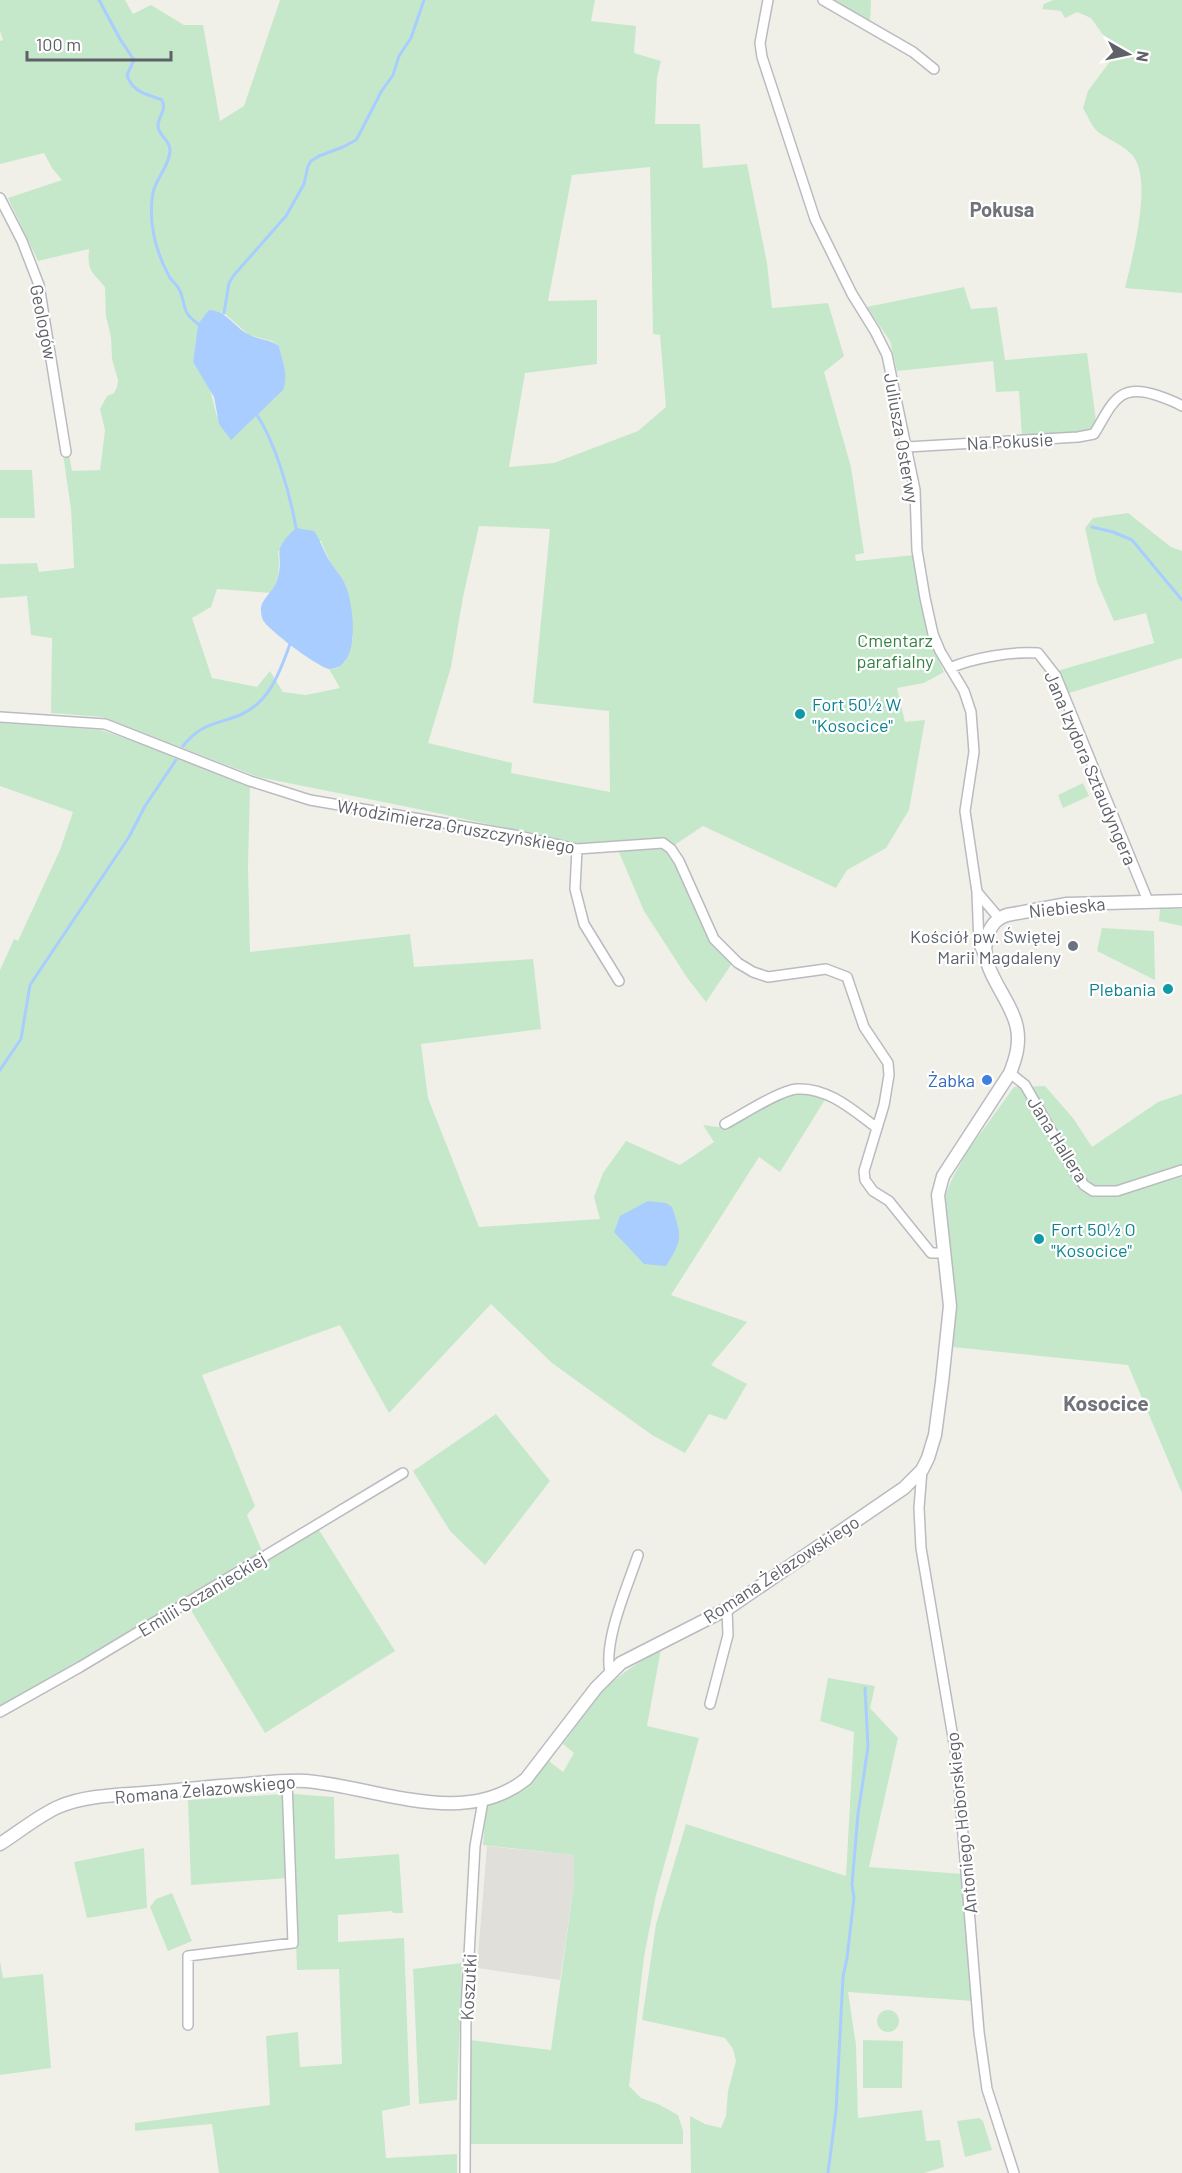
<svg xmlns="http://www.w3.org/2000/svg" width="1182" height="2173" font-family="Barlow,sans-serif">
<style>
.industrial{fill:#e0dfda}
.green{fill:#c5e8ca;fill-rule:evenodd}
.water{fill:#aacdff}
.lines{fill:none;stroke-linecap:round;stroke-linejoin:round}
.stream{stroke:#aacdff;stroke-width:3}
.street-casing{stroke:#babbc1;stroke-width:12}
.secondary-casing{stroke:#b9bbc1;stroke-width:15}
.street{stroke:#fff;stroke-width:9}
.secondary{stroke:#fff;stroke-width:12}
.culture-dot{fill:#0f9aa8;stroke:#fff;stroke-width:2}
.worship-dot{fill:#6b7280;stroke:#fff;stroke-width:2}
.shop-dot{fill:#3f7fe0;stroke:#fff;stroke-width:2}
.labels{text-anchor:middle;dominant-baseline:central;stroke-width:4.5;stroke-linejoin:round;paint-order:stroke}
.street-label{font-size:18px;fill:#5f6168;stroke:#fff}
.park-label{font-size:18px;fill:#348243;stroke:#fff}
.culture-label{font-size:18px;fill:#0d838f;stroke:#fff;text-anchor:start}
.worship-label{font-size:18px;fill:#5b616d;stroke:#fff;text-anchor:end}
.shop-label{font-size:18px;fill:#366cbe;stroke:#fff;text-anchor:end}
.neighbourhood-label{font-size:20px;font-weight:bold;fill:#70737a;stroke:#fff}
.quarter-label{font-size:21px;font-weight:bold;fill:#70737a;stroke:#fff}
</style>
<rect width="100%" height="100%" fill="#f1f0e8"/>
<path class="industrial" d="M 487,1846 L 575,1855 L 574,1884 L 560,1980 L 477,1968 Z"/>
<path class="green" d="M 0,0 L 125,0 L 133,14 L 151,5 L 184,25 L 203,25 L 220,121 L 244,106 L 280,0 L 595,0 L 591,21 L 636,26 L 634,53 L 661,61 L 657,77 L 655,124 L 700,124 L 703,168 L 747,164 L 767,263 L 772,308 L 828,303 L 844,356 L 824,372 L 851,467 L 864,553 L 855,555 L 856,561 L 915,555 L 930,640 L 944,672 L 924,683 L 897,688 L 905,722 L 925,720 L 909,810 L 886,848 L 847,870 L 836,888 L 703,826 L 673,846 L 664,838 L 613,843 L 574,843 L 418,809 L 258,777 L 102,717 L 51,713 L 52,638 L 31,635 L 27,596 L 0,598 L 0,564 L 37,563 L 39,572 L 74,568 L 71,509 L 63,454 L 69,454 L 72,471 L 100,470 L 105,430 L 100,409 L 107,396 L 114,393 L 117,387 L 118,380 L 112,359 L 111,337 L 106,316 L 105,287 C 92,271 87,272 89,249 L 38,261 L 8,198 L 62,180 L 52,168 L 44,153 L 0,164 L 0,41 L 3,40 L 0,31 ZM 650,167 L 653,334 L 660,335 L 666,407 L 638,431 L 554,463 L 509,467 L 525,373 L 597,364 L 597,300 L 548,301 L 572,175 ZM 224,313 L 249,335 L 272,341 L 279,346 L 284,368 L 274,399 L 268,403 L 217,417 L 210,389 L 193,362 L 198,324 ZM 479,526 L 550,529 L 533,703 L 609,711 L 610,792 L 511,773 L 512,763 L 428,743 L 451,667 L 463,597 ZM 321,541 L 330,562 L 346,585 L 353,638 L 345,662 L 337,668 L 329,669 L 340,688 L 306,695 L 283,692 L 270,671 L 257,687 L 212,678 L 192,618 L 211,607 L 217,589 L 272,593 C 279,578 280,567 278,551 Z
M 826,0 L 871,0 L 870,24 Z
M 1053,0 L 1182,0 L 1182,293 L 1125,288 C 1132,259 1153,180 1133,156 C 1124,145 1109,140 1098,132 C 1092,127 1087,115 1083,108 L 1088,91 L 1111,60 L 1111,46 L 1091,18 L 1077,12 L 1065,18 L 1061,11 L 1042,9 L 1044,4 Z
M 964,287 L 971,309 L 997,307 L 1005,360 L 1087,353 L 1096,421 L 1089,431 L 1079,434 L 1022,437 L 1019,391 L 996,392 L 993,361 L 897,371 L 890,341 L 867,307 Z
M 0,470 L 32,470 L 35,518 L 0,518 Z
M 1128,513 L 1171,547 L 1182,551 L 1182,658 L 1066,694 L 1057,671 L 1154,643 L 1146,613 L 1114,621 L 1097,582 L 1085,528 L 1093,518 Z
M 0,723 L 101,730 L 174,755 L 250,787 L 248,866 L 250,952 L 410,934 L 414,967 L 533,959 L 541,1029 L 421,1044 L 428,1098 L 479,1227 L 600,1219 L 594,1197 L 603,1173 L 626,1141 L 680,1165 L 714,1142 L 703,1125 L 725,1128 L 796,1091 L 826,1098 L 780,1172 L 759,1157 L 671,1295 L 747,1322 L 711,1365 L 747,1384 L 726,1420 L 709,1414 L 685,1453 L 652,1435 L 552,1363 L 491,1304 L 389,1413 L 340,1325 L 202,1375 L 255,1506 L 247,1515 L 262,1551 L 0,1708 L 0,970 L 14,939 L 18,941 L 60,850 L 73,812 L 0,786 Z
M 1083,783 L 1089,796 L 1063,808 L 1058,795 Z
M 661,846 L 672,854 L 696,908 L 733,962 L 706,1002 L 688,979 L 644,911 L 618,850 Z
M 1160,908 L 1182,909 L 1182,926 L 1159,921 Z
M 1102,928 L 1154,931 L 1155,980 L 1097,951 Z
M 1045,1086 L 1073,1118 L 1092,1147 L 1158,1102 L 1182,1094 L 1182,1166 L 1178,1169 L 1182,1177 L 1182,1493 L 1128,1365 L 953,1347 L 953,1301 L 945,1197 L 952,1179 L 967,1152 L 1014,1087 Z
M 496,1414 L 550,1481 L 485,1565 L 450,1531 L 413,1471 Z
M 319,1530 L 395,1651 L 265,1733 L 189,1607 Z
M 661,1649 L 647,1726 L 699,1738 L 656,1895 L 644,1957 L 629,2086 L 641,2098 L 658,2104 L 678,2115 L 683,2131 L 683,2144 L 469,2144 L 470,2040 L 551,2050 L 574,1884 L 574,1855 L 483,1845 L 486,1803 L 514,1795 L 548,1757 L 550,1762 L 563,1772 L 574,1753 L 563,1744 C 578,1724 592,1701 610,1684 C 626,1670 644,1659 661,1649 Z
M 828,1678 L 875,1686 L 870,1708 L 898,1738 L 869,1867 L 963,1874 L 973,2001 L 848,1992 L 856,2045 L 858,2118 L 922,2110 L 926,2141 L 940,2140 L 944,2167 L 924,2173 L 691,2173 L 690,2116 L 705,2124 L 721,2128 L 726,2116 L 728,2091 L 736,2061 L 733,2049 L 725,2038 L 642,2020 L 656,1924 L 686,1824 L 846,1876 L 854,1732 L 820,1721 Z
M 284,1794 L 288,1878 L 191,1885 L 188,1800 Z
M 293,1794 L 334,1797 L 335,1859 L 399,1854 L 403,1913 L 393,1913 L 392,1911 L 338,1915 L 338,1942 L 404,1938 L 410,2105 L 382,2111 L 386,2158 L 457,2154 L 457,2173 L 219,2173 L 212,2124 L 135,2131 L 135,2123 L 270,2105 L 266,2036 L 298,2032 L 300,2067 L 342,2064 L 339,1969 L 297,1970 L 291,1808 Z
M 144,1848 L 147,1908 L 87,1918 L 74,1862 Z
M 172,1893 L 192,1941 L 168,1951 L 150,1907 L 156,1899 Z
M 0,1961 L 3,1978 L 43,1974 L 51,2068 L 0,2075 Z
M 462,1963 L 457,2100 L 419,2104 L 413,1969 Z
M877 2021a11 11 0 1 1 22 0a11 11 0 1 1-22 0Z
M 863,2040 L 903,2041 L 902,2088 L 863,2088 Z
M 979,2118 L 983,2121 L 992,2150 L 965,2157 L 957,2121 Z"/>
<path class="water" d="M 209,310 C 227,311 233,326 248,334 C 258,340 269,339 279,346 C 282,360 289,376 283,390 L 231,440 L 219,424 L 214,397 L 193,362 L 198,324 Z
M 296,528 L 314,531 C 321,541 324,553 331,563 C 336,571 343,578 346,586 C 353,605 360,656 338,667 C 336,668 330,669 329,669 C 318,667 268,630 263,620 C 262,618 261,614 261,611 C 260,599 274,592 277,580 C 286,552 268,554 296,528 Z
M 648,1201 L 666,1203 L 672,1207 C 682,1237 683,1239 666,1266 L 644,1264 L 614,1232 L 620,1216 Z"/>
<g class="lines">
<path class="stream" d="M 99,0 L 120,39 L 134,60 L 127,75 C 133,93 147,94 162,100 C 167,111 158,116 158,126 C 158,136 170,139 170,150 C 170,165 156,178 153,193 C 148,220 155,250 168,274 C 170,280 176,283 179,289 C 183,296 183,304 186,311 C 188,316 194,321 198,324
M 224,313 L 229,283 L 234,275 L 286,216 L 304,184 L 308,166 L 311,161 L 319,156 L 343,147 L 356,140 L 360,133 L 381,92 L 393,75 L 399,56 L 411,38 L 424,0
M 257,415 C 276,444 290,494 296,528
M 1092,527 L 1113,532 L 1132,540 L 1182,600
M 183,746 C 201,723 215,725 240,715 C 269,703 280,672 290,644
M 0,1070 L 21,1039 L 30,985 L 129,837 L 145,806 L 176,760
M 828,2173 L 836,2111 L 843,1977 L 847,1958 L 854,1898 L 852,1884 L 858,1814 L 868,1747 L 865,1688"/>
<defs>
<path id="street" d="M 768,0 L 760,43 L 762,57 L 815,219 L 852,294 L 875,331 L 887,355 L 915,490 L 917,550 L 925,598 L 933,634 L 940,651 L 964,691 L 971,712 L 974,752 L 965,811 L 977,892 L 979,945 L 984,956
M 823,0 L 913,52 L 934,69
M 0,198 L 22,241 L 39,285 L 66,452
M 907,447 L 1078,437 L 1094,434 C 1112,405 1117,382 1156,395 C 1165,398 1174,401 1182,406
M 950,668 C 973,658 1013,651 1038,653 L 1056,676 L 1148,901
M 0,717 L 105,724 L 250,781 L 310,800 L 514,835 L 577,849 L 663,843 L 671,849 L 679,861 L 714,939 L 738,963 L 753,972 L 768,977 L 826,969 L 847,977 L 864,1027 L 888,1063 L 889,1075 L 884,1105 L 864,1171 L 865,1180 L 873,1191 L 889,1201 L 931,1253 L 944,1253
M 577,849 L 575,889 L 584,924 L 619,981
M 977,892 L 999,918
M 1010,1073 L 1025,1085 L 1072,1167 L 1084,1185 L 1093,1191 L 1117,1191 L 1182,1170
M 725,1124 C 742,1115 780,1090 797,1089 C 828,1087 854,1111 877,1128
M 922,1470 L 919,1508 L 921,1548 L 957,1761 L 979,2032 L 987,2089 L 1014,2173
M 610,1672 C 603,1641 628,1585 638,1555
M 710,1704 L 728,1635 L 727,1609
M 0,1712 L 80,1667 L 403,1473
M 188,2025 L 188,1956 L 293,1943 L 287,1781
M 465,2173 L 466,2010 L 475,1846 L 483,1801"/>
<path id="secondary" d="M 0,1844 C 19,1832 38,1816 58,1807 C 87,1794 125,1795 156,1792 C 187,1789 217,1786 247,1784 C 267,1782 287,1780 306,1781 C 377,1787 464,1829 526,1779 L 596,1688 L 621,1663 L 727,1609 L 904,1488 L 922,1470 L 928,1458 L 935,1435 L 942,1382 L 950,1306 L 938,1195 L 943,1176 L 1010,1073 C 1016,1058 1020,1044 1017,1028 C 1011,996 975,967 988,934 C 992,924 997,918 1007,915 L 1067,904 L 1182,901"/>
</defs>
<use href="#street" class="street-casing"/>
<use href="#secondary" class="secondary-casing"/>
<use href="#street" class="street"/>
<use href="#secondary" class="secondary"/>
</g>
<g class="culture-dot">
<circle cx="800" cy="714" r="6"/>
<circle cx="1168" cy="989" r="6"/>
<circle cx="1039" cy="1239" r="6"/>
</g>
<circle class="worship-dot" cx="1073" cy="946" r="6"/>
<circle class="shop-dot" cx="987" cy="1080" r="6"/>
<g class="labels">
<g class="street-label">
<text transform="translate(44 322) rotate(79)">Geologów</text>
<text transform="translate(902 438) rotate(80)">Juliusza Osterwy</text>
<text transform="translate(1010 441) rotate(-3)">Na Pokusie</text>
<text transform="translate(1091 768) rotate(67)">Jana Izydora Sztaudyngera</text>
<text transform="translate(456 826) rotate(10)">Włodzimierza Gruszczyńskiego</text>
<text transform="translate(1067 907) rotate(-6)">Niebieska</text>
<text transform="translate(1058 1139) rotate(58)">Jana Hallera</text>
<text transform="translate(781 1569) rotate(-33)">Romana Żelazowskiego</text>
<text transform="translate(202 1594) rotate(-31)">Emilii Sczanieckiej</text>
<text transform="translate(205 1789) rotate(-5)">Romana Żelazowskiego</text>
<text transform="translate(961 1823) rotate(-96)">Antoniego Hoborskiego</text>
<text transform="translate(468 1987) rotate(-87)">Koszutki</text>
</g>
<g class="park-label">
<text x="895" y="640">Cmentarz<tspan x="895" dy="21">parafialny</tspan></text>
</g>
<g class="culture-label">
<text x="812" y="704">Fort 50½ W<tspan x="812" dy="21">"Kosocice"</tspan></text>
<text x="1156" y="989" text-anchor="end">Plebania</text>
<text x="1051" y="1229">Fort 50½ O<tspan x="1051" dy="21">"Kosocice"</tspan></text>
</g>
<g class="worship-label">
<text x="1061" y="936">Kościół pw. Świętej<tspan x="1061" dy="21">Marii Magdaleny</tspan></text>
</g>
<g class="shop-label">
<text x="975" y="1080">Żabka</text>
</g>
<g class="neighbourhood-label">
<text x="1002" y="209">Pokusa</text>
</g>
<g class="quarter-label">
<text x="1106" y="1402">Kosocice</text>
</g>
</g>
<g transform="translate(1128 54) rotate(99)" stroke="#ffffff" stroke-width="4.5" paint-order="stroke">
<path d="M0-4.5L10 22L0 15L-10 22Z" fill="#5f6168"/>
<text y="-9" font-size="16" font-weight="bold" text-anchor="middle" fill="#5f6168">N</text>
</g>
<path d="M27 51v9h144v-9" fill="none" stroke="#5f6168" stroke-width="3"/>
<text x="36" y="51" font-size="18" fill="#5f6168" stroke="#ffffff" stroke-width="4.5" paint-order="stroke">100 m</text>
</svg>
